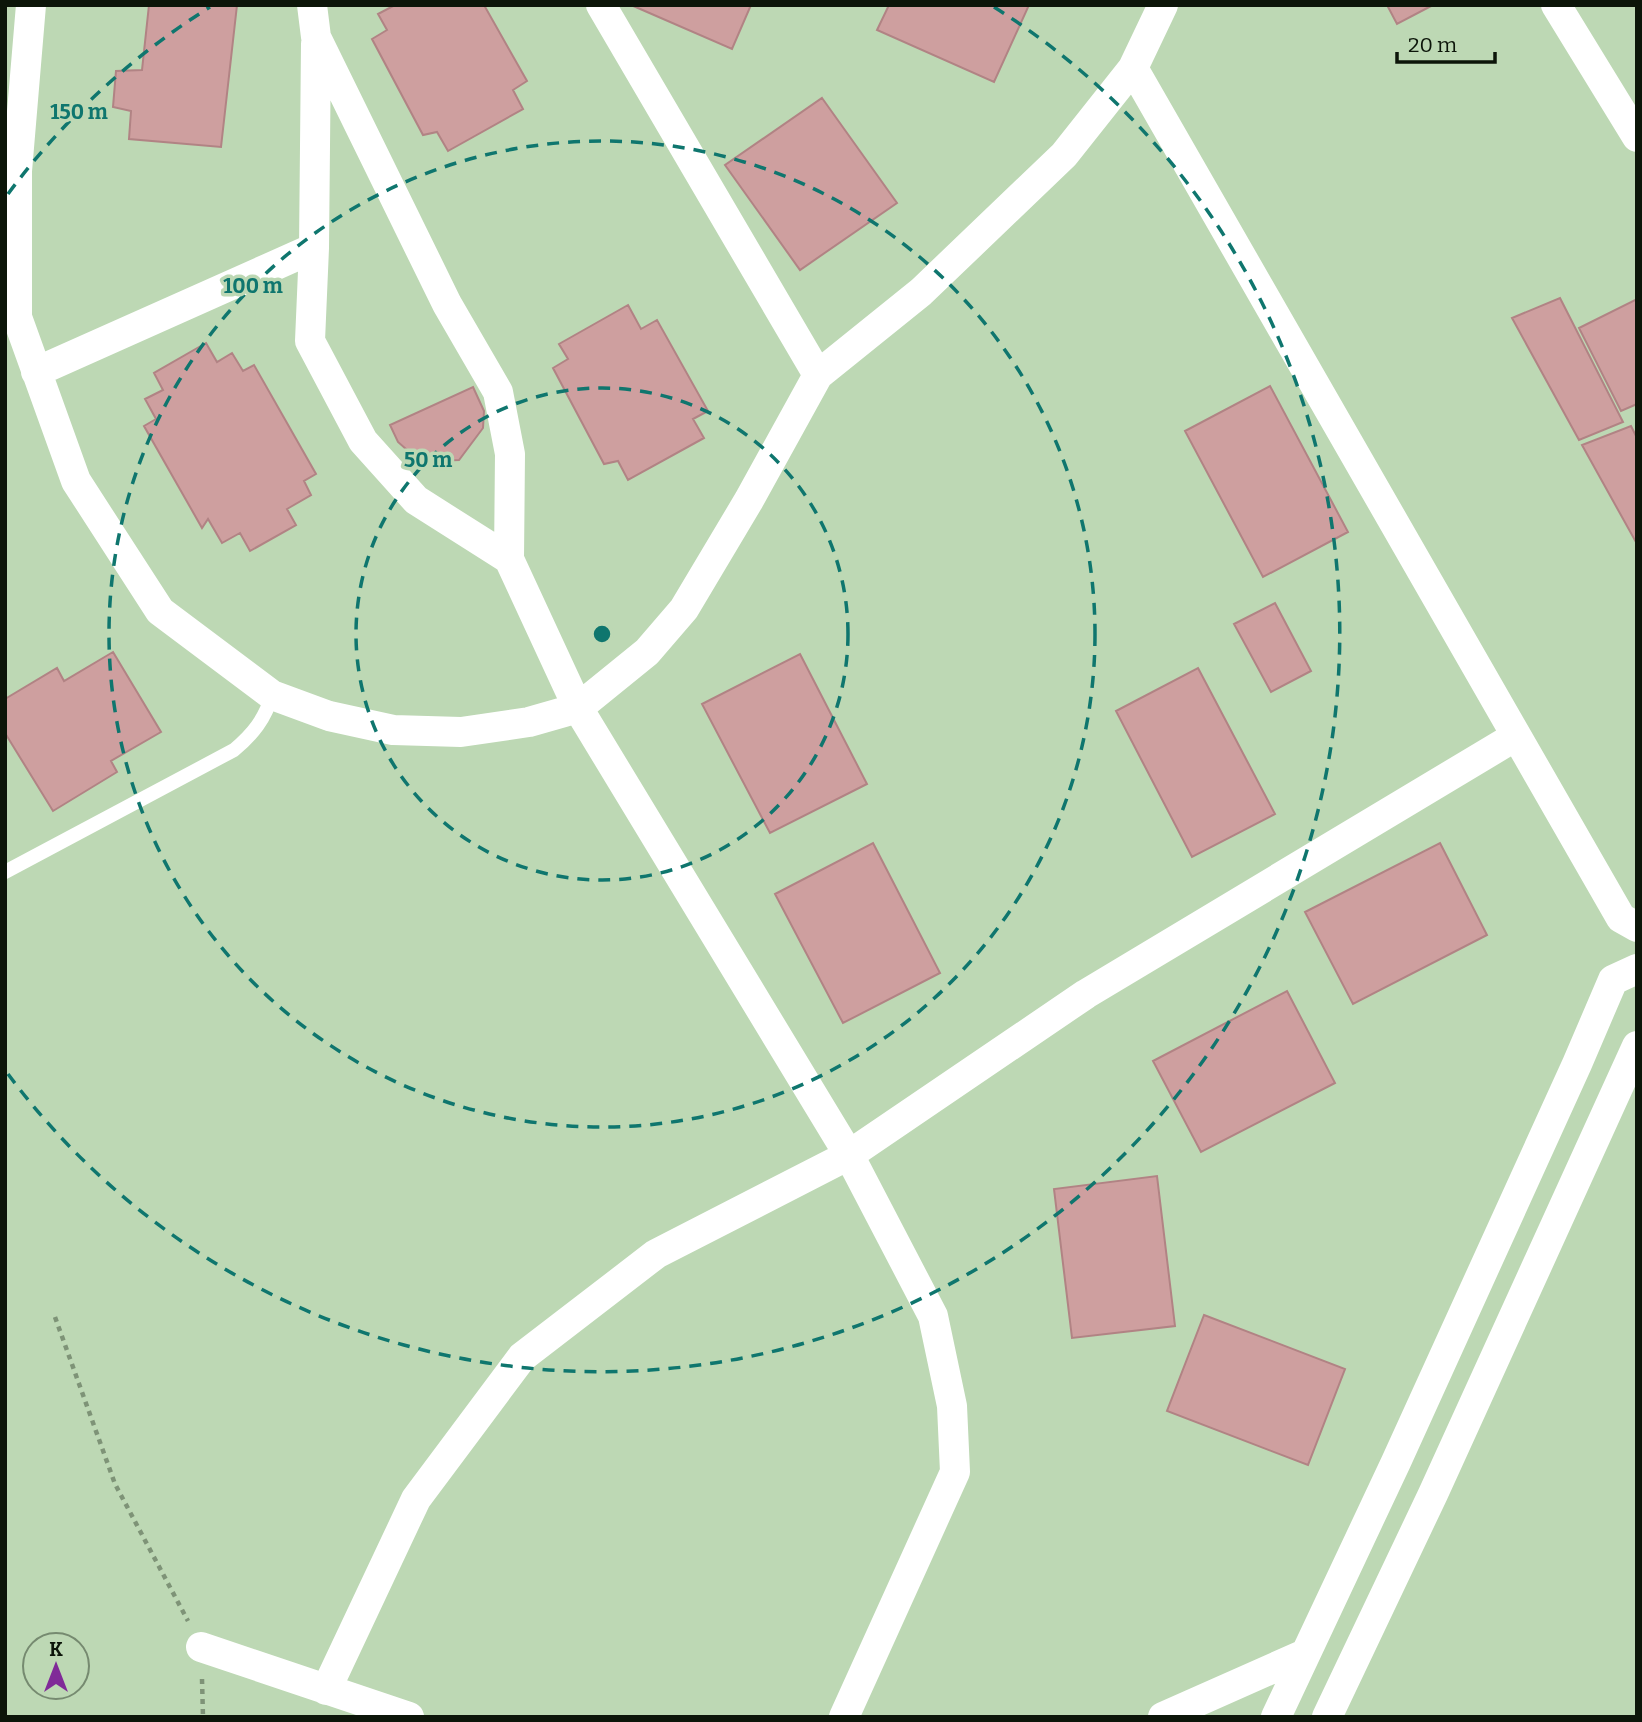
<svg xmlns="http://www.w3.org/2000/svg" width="1642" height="1722" font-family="Bitter,serif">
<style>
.building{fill:#ce9f9f;stroke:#b18384;stroke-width:2}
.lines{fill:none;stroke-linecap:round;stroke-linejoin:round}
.path{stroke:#7e9377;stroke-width:4.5;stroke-dasharray:5 5;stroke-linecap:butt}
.lane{stroke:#fff;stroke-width:14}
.street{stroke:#fff;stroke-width:30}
.ring{fill:none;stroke:#0f766e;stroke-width:3.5;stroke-dasharray:12 9}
.centre{fill:#0f766e;stroke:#bdd8b4;stroke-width:3.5}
.ring-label{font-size:21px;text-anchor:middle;font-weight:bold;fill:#0f766e;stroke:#bdd8b4;stroke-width:7;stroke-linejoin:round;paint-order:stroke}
</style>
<rect width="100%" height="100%" fill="#bdd8b4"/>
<path class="building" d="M 149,5 L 237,5 L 221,147 L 129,139 L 131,111 L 113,107 L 116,71 L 142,70 Z
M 395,5 L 484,5 L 527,81 L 513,90 L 523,109 L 448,151 L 437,132 L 423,135 L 372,39 L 387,30 L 378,14 Z
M 631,5 L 751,5 L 732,49 Z
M 889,5 L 1029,5 L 994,82 L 877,30 Z
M 1387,5 L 1433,5 L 1397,24 Z
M 822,98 L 897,203 L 800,270 L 725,165 Z
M 1560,298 L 1623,422 L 1579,440 L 1512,318 Z
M 1637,299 L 1637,404 L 1621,411 L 1579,328 Z
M 628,305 L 641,329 L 657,320 L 708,411 L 693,419 L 704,438 L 628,480 L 618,461 L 604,464 L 553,368 L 568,359 L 559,344 Z
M 206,343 L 217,362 L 232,353 L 243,371 L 254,365 L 316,474 L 304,481 L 311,495 L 287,509 L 296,525 L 250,551 L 240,533 L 222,543 L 208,519 L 202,528 L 144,426 L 156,419 L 145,399 L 163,390 L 154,373 Z
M 1270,386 L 1348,532 L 1263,577 L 1185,431 Z
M 473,387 L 484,411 L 483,428 L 459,460 L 435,461 L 415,457 L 398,442 L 390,425 Z
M 1631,426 L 1637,438 L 1637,544 L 1582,445 Z
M 1275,603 L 1311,671 L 1271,692 L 1234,624 Z
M 113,652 L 161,732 L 111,761 L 117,772 L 53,811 L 5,733 L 5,699 L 57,668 L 64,681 Z
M 800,654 L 867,784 L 770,833 L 702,704 Z
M 1198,668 L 1275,814 L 1192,857 L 1116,711 Z
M 873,843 L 940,973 L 843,1023 L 775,894 Z
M 1440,843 L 1487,935 L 1353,1004 L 1305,912 Z
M 1287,991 L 1335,1083 L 1201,1152 L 1153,1061 Z
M 1157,1176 L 1175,1326 L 1072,1338 L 1054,1189 Z
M 1204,1315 L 1345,1369 L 1308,1465 L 1167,1411 Z"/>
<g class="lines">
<path class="path" d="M 55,1317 L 115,1484 L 188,1621
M 202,1679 L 203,1717"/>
<path class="lane" d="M 5,872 L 234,750 C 253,734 265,719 272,695"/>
<path class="street" d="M 31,5 L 17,171 L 17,317 L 76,481 L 160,611 L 272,695 L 329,716 L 393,730 L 461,732 L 529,722 L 578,708 L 849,1155 L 933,1316 L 952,1406 L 955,1472 L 844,1717
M 312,5 L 316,37 L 447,304 L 498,392 L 510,454 L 509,559 L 578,708 L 647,652 L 684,609 L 749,500 L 818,375 L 921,292 L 1064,155 L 1133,68 L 1163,5
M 601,5 L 818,375
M 1556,5 L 1637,137
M 316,44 L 314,248 L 310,341 L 363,441 L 416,500 L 509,559
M 1133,68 L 1621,918 L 1637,927
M 36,372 L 314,248
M 201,1647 L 409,1717
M 326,1690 L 416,1499 L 522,1357 L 656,1254 L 849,1155 L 1086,994 L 1516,736
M 1163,1717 L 1305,1654
M 1276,1717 L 1396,1462 L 1577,1064 L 1613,980 L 1637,969
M 1327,1717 L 1433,1494 L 1637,1046"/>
</g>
<g class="ring">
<circle cx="602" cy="634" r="246"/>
<circle cx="602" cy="634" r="493"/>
<path d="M8 194A739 739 0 0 1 210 7M994 7A739 739 0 1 1 8 1074"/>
</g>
<circle cx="602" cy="634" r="10" class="centre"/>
<g class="ring-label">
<text x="79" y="119">150 m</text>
<text x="253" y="293">100 m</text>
<text x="428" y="467">50 m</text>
</g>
<rect width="1642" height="1722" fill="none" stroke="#0c1509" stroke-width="14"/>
<g transform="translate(56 1666)"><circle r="33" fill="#bdd8b4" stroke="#768a70" stroke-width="2"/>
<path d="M0-5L12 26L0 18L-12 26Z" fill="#802a98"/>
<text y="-10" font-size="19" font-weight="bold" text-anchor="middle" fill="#0c1509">K</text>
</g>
<path d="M1397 52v10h98v-10" fill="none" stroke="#0c1509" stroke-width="3.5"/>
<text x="1408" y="52" font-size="21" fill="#0c1509" stroke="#bdd8b4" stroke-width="5" paint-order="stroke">20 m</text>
</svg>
